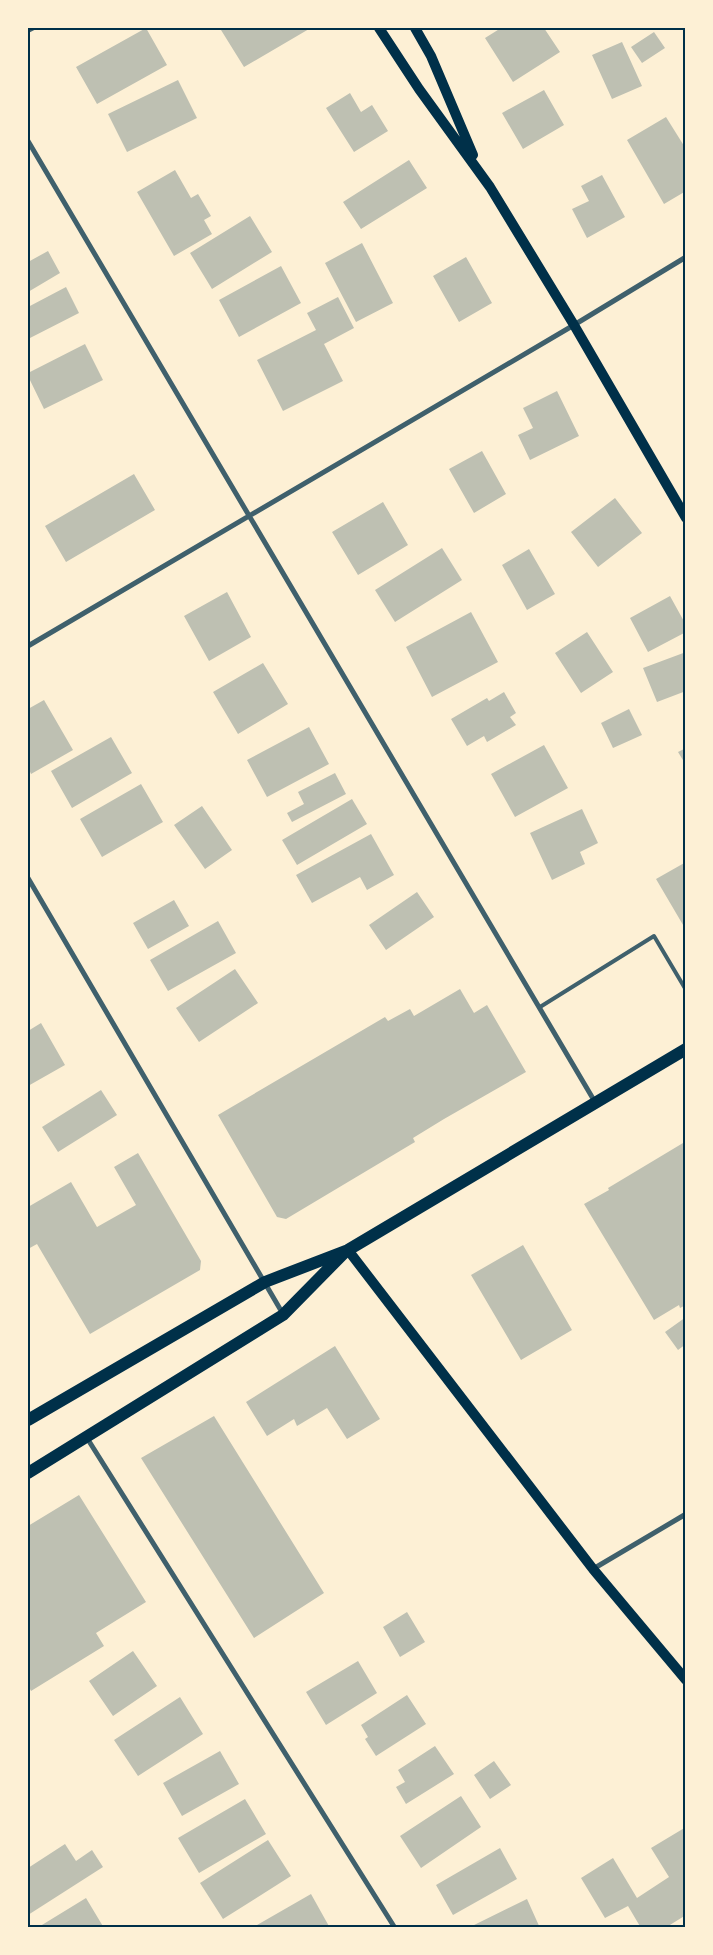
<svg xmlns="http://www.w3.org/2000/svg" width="713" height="1955" font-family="'Source Sans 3',sans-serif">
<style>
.building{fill:#bec0b2}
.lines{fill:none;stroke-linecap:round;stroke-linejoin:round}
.service{stroke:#3f606c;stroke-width:4}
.minor{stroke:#3f606c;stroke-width:5}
.secondary{stroke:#003049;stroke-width:10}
.primary{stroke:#003049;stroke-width:12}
.neatline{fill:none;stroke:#003049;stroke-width:2}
</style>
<rect width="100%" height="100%" fill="#fdf0d5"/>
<path class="building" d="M 146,28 L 167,65 L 97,104 L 76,67 Z
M 225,28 L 308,28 L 309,29 L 244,67 L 221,30 Z
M 501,28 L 544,28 L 560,52 L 513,82 L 485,38 Z
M 654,32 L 665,48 L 642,63 L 631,47 Z
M 622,42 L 642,86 L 612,99 L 592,55 Z
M 178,80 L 197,118 L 127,152 L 108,114 Z
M 544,90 L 564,125 L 523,149 L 502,113 Z
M 350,93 L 361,112 L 372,105 L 388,131 L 354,152 L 326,108 Z
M 666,117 L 686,149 L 686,191 L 664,204 L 627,140 Z
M 409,160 L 427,188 L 361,229 L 343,202 Z
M 175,170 L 191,198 L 198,194 L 211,216 L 204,220 L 212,234 L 174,256 L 137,192 Z
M 602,175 L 625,217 L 587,238 L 572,209 L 589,201 L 581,186 Z
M 250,216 L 272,252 L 212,289 L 190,253 Z
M 362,243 L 393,303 L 356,322 L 325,263 Z
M 48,251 L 60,273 L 28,292 L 28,262 Z
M 466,257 L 492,303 L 459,322 L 433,276 Z
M 281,266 L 301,303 L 239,337 L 219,300 Z
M 66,287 L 79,313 L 30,338 L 28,332 L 28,307 Z
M 338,297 L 354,328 L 324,344 L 343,381 L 283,411 L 257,360 L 316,330 L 307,313 Z
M 85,344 L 103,380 L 44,409 L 28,376 L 28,373 Z
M 557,391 L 579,436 L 530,460 L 518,435 L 533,428 L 523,408 Z
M 482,451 L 506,494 L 474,513 L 449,469 Z
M 134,474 L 155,510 L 66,562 L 45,526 Z
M 615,498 L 642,533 L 598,567 L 571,532 Z
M 383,502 L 408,545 L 358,575 L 332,532 Z
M 442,548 L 462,580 L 395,622 L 375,590 Z
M 529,549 L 555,594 L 527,610 L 502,565 Z
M 227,592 L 251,637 L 209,661 L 184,616 Z
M 670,596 L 686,625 L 686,632 L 648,652 L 630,618 Z
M 471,612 L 498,662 L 432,697 L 406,647 Z
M 587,632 L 613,672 L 581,693 L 555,653 Z
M 686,652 L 686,691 L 657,702 L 643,668 Z
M 263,663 L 288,704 L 238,734 L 213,692 Z
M 504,692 L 516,713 L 510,717 L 516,725 L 487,742 L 484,736 L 467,746 L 451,719 L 487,698 L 489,701 Z
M 44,700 L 73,750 L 31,774 L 28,767 L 28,709 Z
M 629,709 L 642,735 L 613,748 L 601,723 Z
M 309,727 L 329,764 L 267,797 L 247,760 Z
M 111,737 L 132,773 L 72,808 L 51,771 Z
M 544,745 L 568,788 L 515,817 L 491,774 Z
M 686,748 L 686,765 L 678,752 Z
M 335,773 L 346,794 L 292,822 L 287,813 L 304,804 L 298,792 Z
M 141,784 L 163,822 L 102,857 L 80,819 Z
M 352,799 L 367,824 L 297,865 L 282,840 Z
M 202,806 L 232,850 L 205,869 L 174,825 Z
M 582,809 L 598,843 L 580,852 L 585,864 L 552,880 L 530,833 Z
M 371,834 L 394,875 L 367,890 L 360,877 L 312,903 L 296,875 Z
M 686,862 L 686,930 L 656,879 Z
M 417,892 L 434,917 L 386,950 L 369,925 Z
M 174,900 L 189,926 L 148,949 L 133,923 Z
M 218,921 L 236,953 L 168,991 L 150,960 Z
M 235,969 L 258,1003 L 199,1042 L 176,1008 Z
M 460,989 L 474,1013 L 487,1005 L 526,1072 L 444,1119 L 413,1138 L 415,1142 L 286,1219 L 277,1217 L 218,1115 L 385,1017 L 388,1021 L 410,1009 L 414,1016 Z
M 41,1023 L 65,1065 L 28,1086 L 28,1031 Z
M 101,1090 L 117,1115 L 58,1152 L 42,1127 Z
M 683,1143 L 686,1148 L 686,1305 L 680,1308 L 679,1305 L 654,1320 L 584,1204 L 609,1190 L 608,1188 Z
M 138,1153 L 201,1261 L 200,1270 L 90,1334 L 37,1244 L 28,1249 L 28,1207 L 71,1182 L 97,1227 L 136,1205 L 114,1167 Z
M 523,1245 L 572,1330 L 521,1360 L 471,1275 Z
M 686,1317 L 686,1344 L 678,1350 L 665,1332 Z
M 335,1346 L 380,1419 L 347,1439 L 327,1408 L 297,1426 L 294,1419 L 267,1436 L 246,1402 Z
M 214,1416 L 324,1593 L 254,1638 L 141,1458 Z
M 79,1495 L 146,1602 L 96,1633 L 104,1646 L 31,1691 L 28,1685 L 28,1526 Z
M 407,1612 L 425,1642 L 400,1657 L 383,1627 Z
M 133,1651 L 157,1686 L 113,1716 L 89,1681 Z
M 358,1661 L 377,1693 L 326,1725 L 306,1692 Z
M 407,1695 L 426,1724 L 376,1756 L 365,1739 L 368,1737 L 361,1725 Z
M 180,1697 L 203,1734 L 138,1776 L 114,1740 Z
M 435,1746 L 454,1774 L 406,1804 L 396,1787 L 405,1782 L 398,1770 Z
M 220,1751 L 239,1784 L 182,1816 L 163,1783 Z
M 494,1761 L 511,1785 L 490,1799 L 474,1775 Z
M 461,1796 L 481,1827 L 421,1868 L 400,1836 Z
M 245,1799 L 266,1834 L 199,1873 L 178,1838 Z
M 686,1827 L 686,1915 L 665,1928 L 641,1928 L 628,1906 L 605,1918 L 581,1878 L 613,1858 L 637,1898 L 669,1877 L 651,1848 Z
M 268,1840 L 291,1876 L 223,1919 L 200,1883 Z
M 65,1844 L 76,1861 L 92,1850 L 103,1867 L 28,1915 L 28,1868 Z
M 500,1848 L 517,1879 L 453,1915 L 436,1885 Z
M 311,1894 L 330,1928 L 252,1928 Z
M 86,1898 L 104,1928 L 37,1928 Z
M 527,1899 L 540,1928 L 468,1928 Z"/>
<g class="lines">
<path class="service" d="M 28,31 L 34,28
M 540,1007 L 654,936 L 686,990"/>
<path class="minor" d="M 28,141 L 595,1102
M 28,646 L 574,325 L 686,257
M 28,878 L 283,1314
M 87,1438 L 395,1928
M 593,1569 L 686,1514"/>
<path class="secondary" d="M 379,28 L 419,89 L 490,187 L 574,325 L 686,518
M 415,28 L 431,56 L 473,155
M 348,1250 L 593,1569 L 686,1680"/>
<path class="primary" d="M 28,1420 L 265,1282 L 348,1250 L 686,1049
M 28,1473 L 283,1315 L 344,1253"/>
</g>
<rect width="713" height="1955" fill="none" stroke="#fdf0d5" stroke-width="58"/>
<rect x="29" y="29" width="655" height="1897" class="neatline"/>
</svg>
